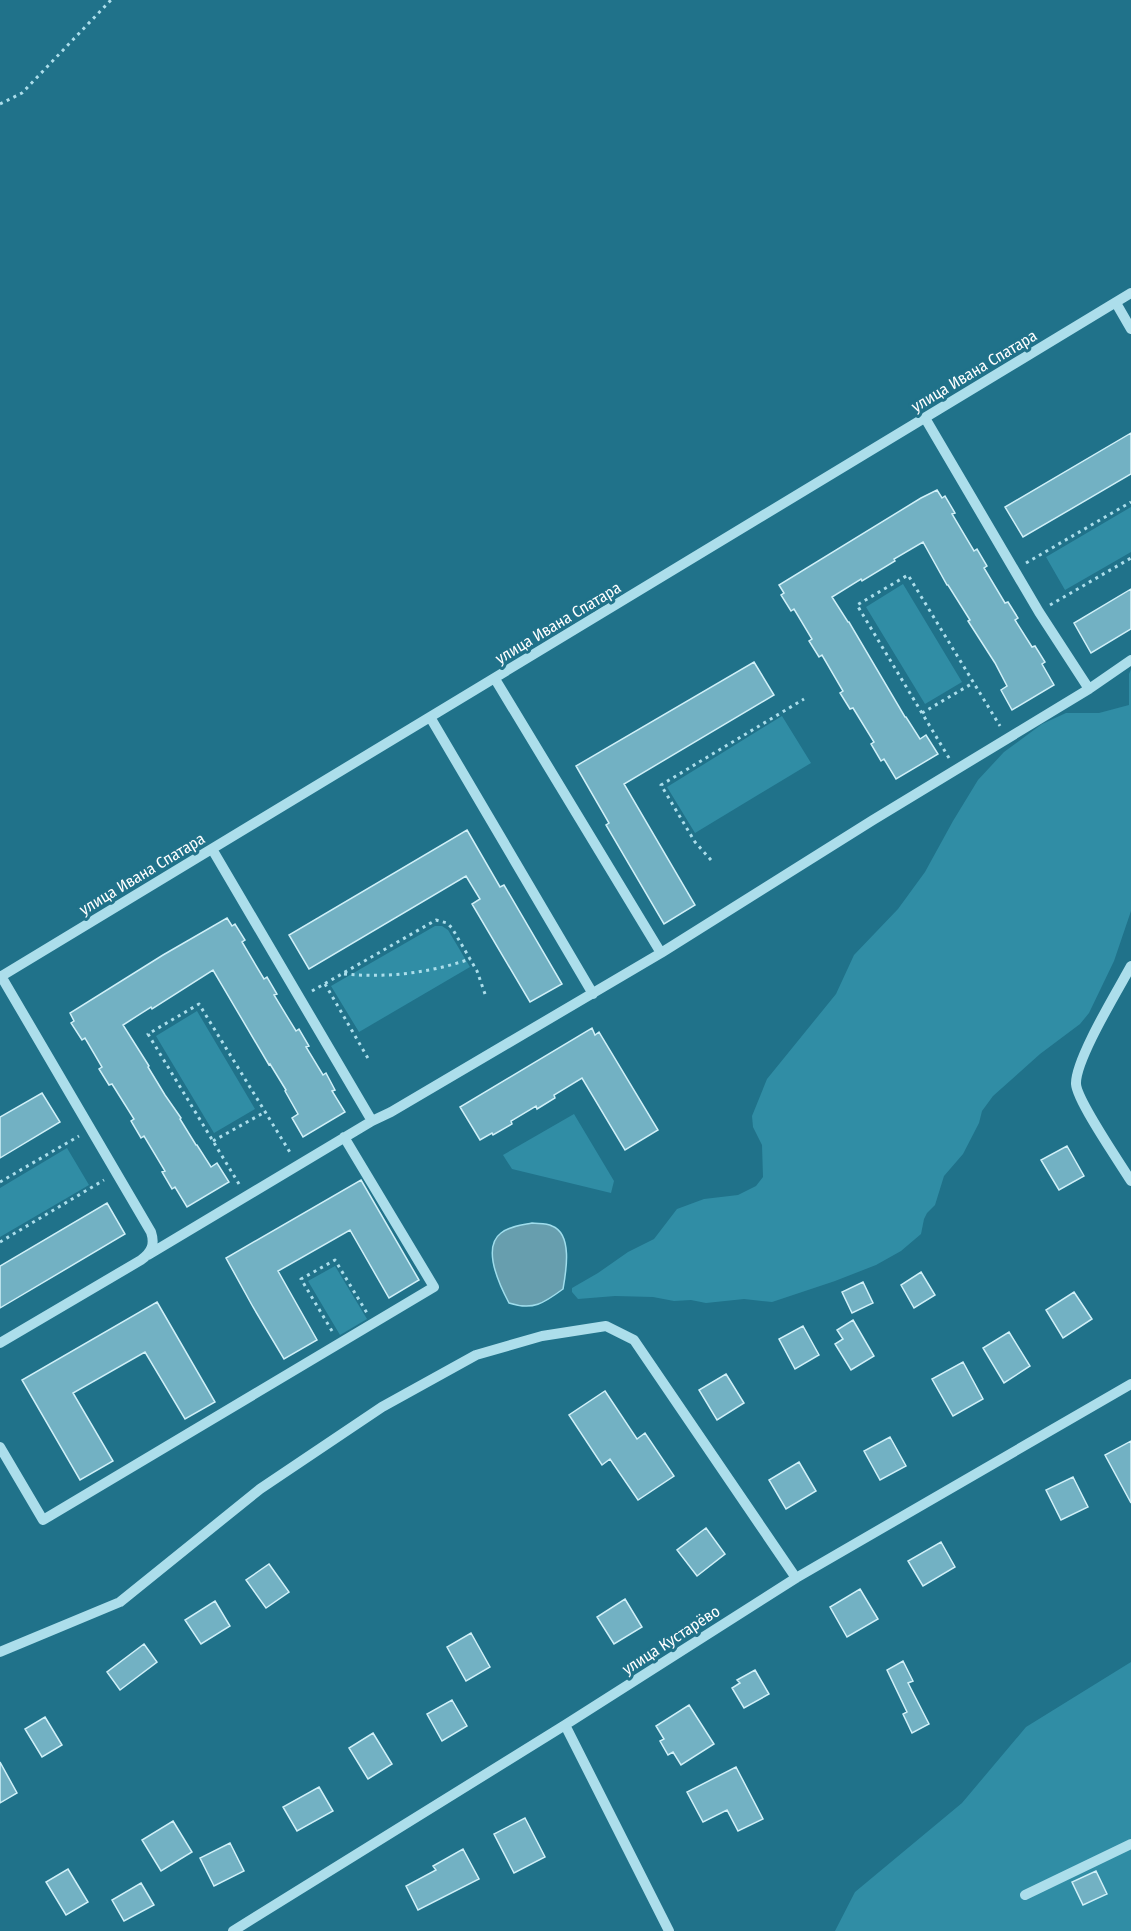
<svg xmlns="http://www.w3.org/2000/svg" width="1131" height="1931" font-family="'Fira Sans Condensed',sans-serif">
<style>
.green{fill:#308da5}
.water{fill:#679eae;stroke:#9fddec;stroke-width:1.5}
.building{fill:#72b1c3;stroke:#d0f0f8;stroke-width:1.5}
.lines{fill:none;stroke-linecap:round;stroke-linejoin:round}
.path{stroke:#acdeeb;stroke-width:3;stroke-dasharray:3 4.5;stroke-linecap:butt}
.minor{stroke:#acdeeb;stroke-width:10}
.labels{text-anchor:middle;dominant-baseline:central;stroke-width:6;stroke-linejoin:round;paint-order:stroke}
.street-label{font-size:16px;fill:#fff;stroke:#20728a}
</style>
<rect width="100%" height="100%" fill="#20728a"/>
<path class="green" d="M 1131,507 L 1131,552 L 1065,590 L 1046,557 Z
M 903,584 L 962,682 L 925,704 L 866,607 Z
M 1131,669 L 1131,911 L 1114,961 L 1089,1013 L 1080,1024 L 1040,1054 L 993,1096 L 982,1111 L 979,1123 L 963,1154 L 944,1176 L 935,1205 L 927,1213 L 924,1219 L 921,1234 L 901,1251 L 876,1265 L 835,1281 L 772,1302 L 744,1299 L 706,1303 L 691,1300 L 674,1301 L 653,1297 L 615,1296 L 578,1299 L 572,1292 L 572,1288 L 598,1273 L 628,1252 L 654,1239 L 677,1209 L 704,1199 L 738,1195 L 756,1186 L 763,1177 L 762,1145 L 753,1127 L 752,1116 L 767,1079 L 836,994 L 854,955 L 898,909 L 925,872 L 953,821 L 978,780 L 1004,752 L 1042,724 L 1066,713 L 1099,713 L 1129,705 L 1129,674 Z
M 782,716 L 811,763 L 695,833 L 667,787 Z
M 435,926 L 442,926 L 448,930 L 470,967 L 359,1032 L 331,986 Z
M 197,1011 L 255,1109 L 214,1133 L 156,1036 Z
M 574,1114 L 614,1181 L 611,1193 L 512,1169 L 503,1155 Z
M 67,1148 L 89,1185 L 0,1237 L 0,1188 Z
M 335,1266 L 367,1319 L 340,1335 L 308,1281 Z
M 1131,1662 L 1131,1931 L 835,1931 L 855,1892 L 962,1803 L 1026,1727 Z"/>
<path class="water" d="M 532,1223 C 538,1224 546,1223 552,1226 C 573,1234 566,1272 563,1289 C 544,1303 533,1311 509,1303 C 500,1286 481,1248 501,1233 C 510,1226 522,1225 532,1223 Z"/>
<path class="building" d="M 1131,433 L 1131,474 L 1023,537 L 1005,507 Z
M 937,490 L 942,498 L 945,496 L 955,513 L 952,514 L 974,551 L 977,549 L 987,566 L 984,568 L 1005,603 L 1008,602 L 1018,618 L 1015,620 L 1032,647 L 1035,646 L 1045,662 L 1042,664 L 1054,685 L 1012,710 L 1001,690 L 1007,686 L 995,663 L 968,621 L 970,620 L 948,585 L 947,585 L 923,542 L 894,559 L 895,561 L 862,581 L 861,579 L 832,597 L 848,622 L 849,622 L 905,717 L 906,717 L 920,739 L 926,735 L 938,754 L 896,779 L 884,759 L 881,761 L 871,744 L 874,742 L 853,708 L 850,709 L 840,693 L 843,691 L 822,655 L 819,657 L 809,641 L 812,639 L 794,609 L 791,611 L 781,595 L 784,593 L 779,585 L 921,498 Z
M 1131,589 L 1131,629 L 1091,653 L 1074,623 Z
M 754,662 L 774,695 L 624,784 L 695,905 L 664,924 L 606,825 L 609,823 L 576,766 Z
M 467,830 L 500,887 L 504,885 L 562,984 L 530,1002 L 472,904 L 480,899 L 466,876 L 309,969 L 289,935 Z
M 227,918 L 232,926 L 235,924 L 245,940 L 242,942 L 264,979 L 267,977 L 277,994 L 274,995 L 296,1031 L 299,1029 L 309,1046 L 306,1047 L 323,1075 L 326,1073 L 335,1090 L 332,1091 L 345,1112 L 303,1137 L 292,1118 L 298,1114 L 285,1091 L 286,1090 L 270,1064 L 269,1065 L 213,970 L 152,1009 L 151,1007 L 123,1025 L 149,1066 L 148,1067 L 165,1095 L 181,1118 L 180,1119 L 196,1145 L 197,1145 L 211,1167 L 217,1163 L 229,1182 L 187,1207 L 175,1187 L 172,1189 L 162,1172 L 165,1171 L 144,1136 L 141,1138 L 131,1121 L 134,1119 L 112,1084 L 109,1085 L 99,1069 L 102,1067 L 85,1038 L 82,1040 L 71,1023 L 74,1021 L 70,1013 L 163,955 Z
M 592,1028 L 595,1035 L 599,1032 L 658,1130 L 625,1150 L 582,1078 L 554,1095 L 555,1098 L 537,1109 L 536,1106 L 511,1121 L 512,1124 L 493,1135 L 492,1133 L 480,1140 L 460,1107 Z
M 42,1093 L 60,1122 L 0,1158 L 0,1117 Z
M 1067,1146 L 1084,1176 L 1059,1190 L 1041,1160 Z
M 361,1180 L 419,1280 L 389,1298 L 350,1230 L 278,1271 L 317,1340 L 284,1359 L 253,1307 L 226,1258 Z
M 107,1203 L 125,1234 L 0,1308 L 0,1266 Z
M 921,1272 L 935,1295 L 914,1308 L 901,1285 Z
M 863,1282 L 873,1303 L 852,1313 L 842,1292 Z
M 1074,1292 L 1092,1319 L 1063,1338 L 1046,1310 Z
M 157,1302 L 215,1402 L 185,1419 L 145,1352 L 73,1393 L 113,1461 L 80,1480 L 22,1380 Z
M 853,1320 L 874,1356 L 851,1370 L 835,1344 L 843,1339 L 837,1330 Z
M 803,1326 L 819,1355 L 795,1369 L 779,1339 Z
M 1009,1332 L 1030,1366 L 1004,1383 L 983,1348 Z
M 963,1362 L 983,1399 L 953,1416 L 932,1379 Z
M 726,1374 L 744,1403 L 717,1420 L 699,1390 Z
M 605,1391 L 637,1439 L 645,1433 L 674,1476 L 638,1500 L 610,1459 L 602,1465 L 569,1415 Z
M 890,1437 L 906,1466 L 880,1480 L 864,1451 Z
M 1131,1441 L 1131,1503 L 1105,1455 Z
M 799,1462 L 816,1491 L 786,1509 L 769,1480 Z
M 1073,1477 L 1088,1507 L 1061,1520 L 1046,1490 Z
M 706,1528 L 725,1554 L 697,1576 L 677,1550 Z
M 941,1542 L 955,1567 L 923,1586 L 908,1561 Z
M 269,1564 L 289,1592 L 266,1608 L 246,1580 Z
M 860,1589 L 878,1619 L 847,1637 L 830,1607 Z
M 625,1599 L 642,1627 L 614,1644 L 597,1617 Z
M 215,1601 L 230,1626 L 201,1644 L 185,1620 Z
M 471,1633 L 490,1667 L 466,1681 L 447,1647 Z
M 144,1644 L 157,1662 L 120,1690 L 107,1672 Z
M 903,1661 L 913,1681 L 908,1683 L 929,1724 L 912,1733 L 903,1714 L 907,1712 L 887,1670 Z
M 755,1670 L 769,1694 L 744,1708 L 732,1688 L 740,1683 L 737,1680 Z
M 452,1700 L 467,1726 L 442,1741 L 427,1714 Z
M 689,1705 L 714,1744 L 681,1765 L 673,1752 L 668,1755 L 660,1741 L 664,1739 L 656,1726 Z
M 45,1717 L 62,1745 L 42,1757 L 25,1729 Z
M 373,1733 L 392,1764 L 368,1779 L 349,1748 Z
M 0,1762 L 17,1793 L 0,1803 Z
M 736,1767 L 763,1819 L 738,1831 L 727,1810 L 703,1822 L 687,1792 Z
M 319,1787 L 333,1811 L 297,1831 L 283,1807 Z
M 525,1818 L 545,1857 L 514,1873 L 494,1834 Z
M 173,1821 L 192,1852 L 161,1871 L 142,1840 Z
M 230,1843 L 244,1871 L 214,1886 L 200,1858 Z
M 463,1849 L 479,1879 L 418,1910 L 406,1886 L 436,1870 L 433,1866 Z
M 68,1869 L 88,1902 L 66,1915 L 46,1882 Z
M 1096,1871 L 1107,1894 L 1083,1905 L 1072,1882 Z
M 141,1883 L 154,1905 L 124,1921 L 112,1900 Z"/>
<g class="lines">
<path class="path" d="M 0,104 L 22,93 L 111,0
M 1026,563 L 1131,502
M 1050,605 L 1131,558
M 922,713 L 973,683
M 949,758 L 857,605 L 908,575 L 1000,726
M 711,860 L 695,842 L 661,785 L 804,699
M 344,974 C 388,978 429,973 470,959
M 325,984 L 369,1060
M 312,991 L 436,920 L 447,923 L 452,928 L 477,971 L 485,994
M 213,1141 L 265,1112
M 0,1182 L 79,1136
M 239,1184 L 148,1034 L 199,1004 L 291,1154
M 0,1242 L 104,1180
M 332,1331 L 301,1279 L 335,1260 L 367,1313"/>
<path class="minor" d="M 1116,303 L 1131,329
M 925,418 L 1039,612 L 1089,689
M 495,679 L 661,953
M 430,717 L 593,994
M 212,849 L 372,1121 L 391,1112 L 661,953 L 873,820 L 1089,689 L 1131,660
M 1131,966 C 1118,990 1075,1060 1076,1084 C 1077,1101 1120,1163 1131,1181
M 0,977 L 1131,293
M 148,1255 L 372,1121
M 0,1343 L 141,1260 C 152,1252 155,1244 151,1232 L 1,976
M 0,1447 L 43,1520 L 434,1287 L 344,1137
M 0,1652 L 120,1602 L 260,1489 L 382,1407 L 476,1355 L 542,1336 L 606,1326 L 634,1340 L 796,1578
M 565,1725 L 669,1931
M 1025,1895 L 1131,1844
M 233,1931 L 565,1725 L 796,1578 L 1131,1384"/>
</g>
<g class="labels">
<g class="street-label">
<text transform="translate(974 371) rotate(-31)">улица Ивана Спатара</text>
<text transform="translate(558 623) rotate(-31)">улица Ивана Спатара</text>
<text transform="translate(142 874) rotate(-31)">улица Ивана Спатара</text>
<text transform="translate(671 1640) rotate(-33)">улица Кустарёво</text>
</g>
</g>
</svg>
